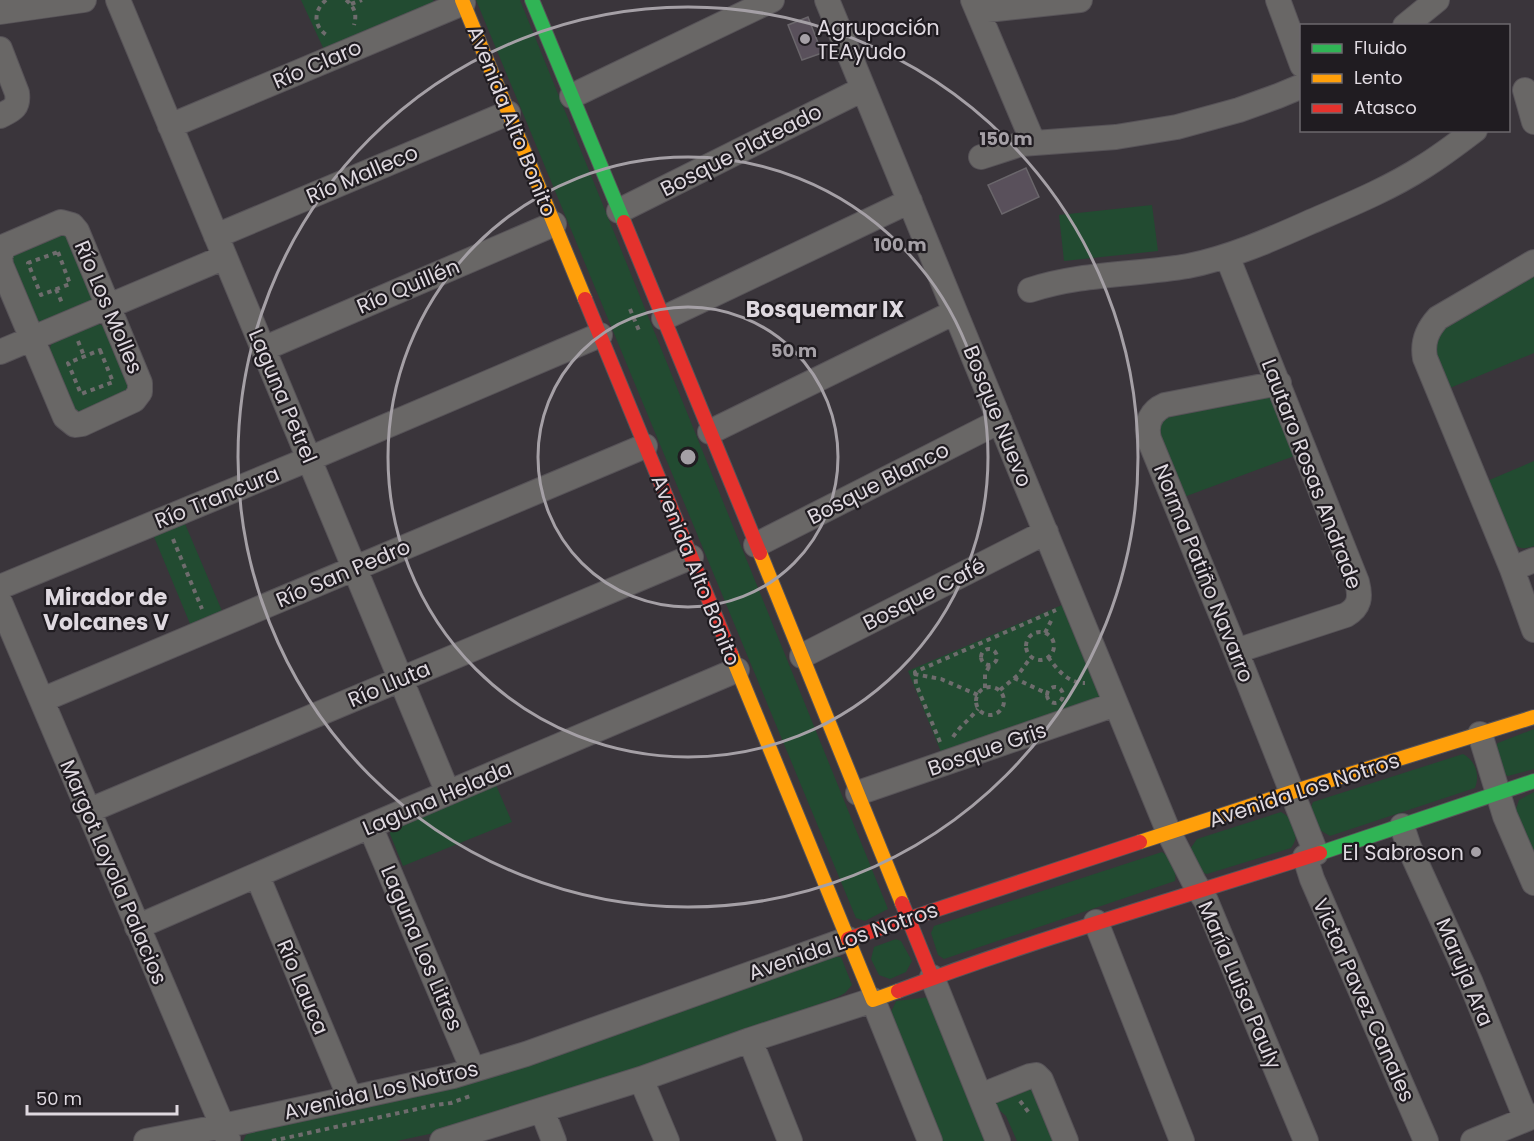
<svg xmlns="http://www.w3.org/2000/svg" width="1534" height="1141" font-family="Poppins,sans-serif">
<style>
.green{fill:#224b31}
.building{fill:#59505b;stroke:#6a666b;stroke-width:1.5}
.lines{fill:none;stroke-linecap:round;stroke-linejoin:round}
.street-casing{stroke:#575358;stroke-width:26}
.fast-casing{stroke:#575358;stroke-width:16}
.slow-casing{stroke:#575358;stroke-width:16}
.jam-casing{stroke:#575358;stroke-width:16}
.path{stroke:#6e6c6d;stroke-width:4;stroke-dasharray:4.5 4.5;stroke-linecap:butt}
.street{stroke:#696766;stroke-width:24}
.fast{stroke:#30b455;stroke-width:14}
.slow{stroke:#ff9f0a;stroke-width:14}
.jam{stroke:#e5322d;stroke-width:14}
.ring{fill:none;stroke:#a5a0a6;stroke-width:3}
.poi-dot{fill:#a5a0a6;stroke:#201c21;stroke-width:2}
.labels{text-anchor:middle;dominant-baseline:central;stroke-width:4.5;stroke-linejoin:round;paint-order:stroke}
.poi-label{font-size:21px;fill:#dfd9e0;stroke:#201c21;text-anchor:start}
.street-label{font-size:21px;fill:#dfd9e0;stroke:#201c21}
.neighbourhood-label{font-size:22px;font-weight:bold;fill:#dfd9e0;stroke:#201c21}
.centre{fill:#a5a0a6;stroke:#201c21;stroke-width:3}
.ring-label{font-size:18px;text-anchor:middle;font-weight:bold;fill:#a5a0a6;stroke:#201c21;stroke-width:4.5;stroke-linejoin:round;paint-order:stroke}
</style>
<rect width="100%" height="100%" fill="#3a353b"/>
<path class="green" d="M 301,0 L 433,0 L 437,8 L 326,54 Z
M 476,0 L 520,0 L 888,909 L 865,921 L 856,918 Z
M 1152,205 L 1158,251 L 1064,261 L 1059,215 Z
M 64,229 L 95,290 L 91,303 L 42,324 L 30,317 L 7,255 Z
M 1534,276 L 1534,353 L 1450,388 L 1432,345 L 1441,331 Z
M 99,324 L 111,330 L 135,391 L 77,418 L 46,357 L 52,343 Z
M 1268,397 L 1271,398 L 1297,455 L 1184,497 L 1161,441 L 1159,429 L 1165,418 Z
M 1534,461 L 1534,546 C 1525,549 1520,550 1513,543 L 1487,481 Z
M 183,519 L 225,618 L 193,631 L 152,532 Z
M 1062,605 L 1100,697 L 1097,706 L 943,757 L 908,671 Z
M 1534,729 L 1534,769 L 1508,776 L 1502,773 L 1495,747 L 1498,743 Z
M 1463,754 C 1476,761 1480,775 1475,788 L 1330,836 L 1318,829 L 1311,807 L 1313,802 Z
M 496,785 L 512,822 L 403,866 L 390,834 L 391,830 Z
M 1534,792 L 1534,856 L 1517,818 L 1516,809 L 1519,800 Z
M 1281,812 C 1295,819 1301,835 1291,848 L 1207,874 L 1201,872 L 1190,849 L 1197,839 Z
M 1162,852 C 1172,859 1177,869 1175,881 L 944,959 L 938,955 L 931,933 L 934,926 Z
M 896,939 L 901,941 L 912,961 L 906,972 L 890,979 L 879,975 L 871,959 L 874,947 Z
M 829,957 L 841,957 L 852,985 L 845,993 L 838,997 L 715,1042 L 457,1128 L 397,1141 L 243,1141 L 246,1135 L 252,1132 Z
M 930,997 L 988,1141 L 941,1141 L 891,1012 L 896,1001 Z
M 1028,1081 L 1062,1141 L 1017,1141 L 1006,1116 L 997,1108 L 991,1100 Z"/>
<path class="building" d="M 808,17 L 822,53 L 802,60 L 788,25 Z
M 1026,168 L 1039,197 L 1002,214 L 988,185 Z"/>
<g class="lines">
<defs>
<path id="street" d="M 118,0 L 448,793
M 827,0 L 1169,833 L 1194,882 L 1206,901 L 1306,1141
M 973,0 L 1033,142
M 1278,0 L 1302,65
M 978,11 L 1080,0
M 0,12 L 84,0
M 1405,26 L 1437,0
M 0,49 L 17,93 C 19,108 12,110 0,116
M 1525,90 L 1534,122
M 572,96 L 772,0
M 170,126 L 463,3
M 981,157 L 1021,144 L 1116,137 L 1177,127 L 1239,110 L 1278,96 L 1302,86
M 619,211 L 863,89
M 61,222 L 72,225 L 77,231 L 140,383 L 140,392 L 134,400 L 82,424 L 75,425 L 65,417 L 1,265 L 0,256 L 5,246 Z
M 216,236 L 508,113
M 1227,256 L 1357,582 C 1361,597 1360,607 1346,615 L 1236,651
M 1534,262 L 1438,318 C 1427,330 1422,342 1425,358 L 1512,569 L 1534,630
M 1030,290 C 1081,273 1136,275 1188,266 C 1229,258 1270,240 1308,223 C 1347,206 1387,190 1423,167 C 1441,156 1458,143 1475,130
M 664,318 L 910,201
M 263,349 L 554,224
M 0,352 L 225,257
M 1279,383 L 1165,405 C 1151,411 1145,423 1149,439 L 1236,651 L 1316,853
M 710,432 L 955,312
M 756,545 L 1000,421
M 1512,569 L 1534,560
M 0,587 L 309,459 L 600,335
M 0,602 L 228,1139
M 802,656 L 1046,532
M 42,700 L 645,446
M 1480,734 L 1505,816 L 1534,883
M 858,793 L 1116,704
M 88,811 L 691,557
M 370,826 L 473,1070
M 1402,826 L 1409,847 L 1471,983 L 1526,1119
M 1305,857 L 1312,879 L 1426,1141
M 257,875 L 350,1098
M 1096,922 L 1182,1141
M 137,927 L 370,826 L 737,670
M 932,977 L 998,1141
M 750,1040 L 790,1141
M 641,1079 L 667,1141
M 980,1096 L 1030,1076 L 1036,1075 L 1041,1080 L 1066,1141
M 542,1110 L 554,1141
M 146,1141 L 223,1126 L 453,1076 L 526,1054 L 848,939
M 442,1141 L 641,1079 L 750,1040 L 873,1000 L 930,1141
M 1473,1141 L 1534,1116"/>
<path id="fast" d="M 532,0 L 624,222
M 1320,853 L 1534,781"/>
<path id="slow" d="M 462,0 L 585,299
M 760,553 L 902,903
M 731,654 L 873,1000 L 898,991
M 1140,842 L 1292,792 L 1534,717"/>
<path id="jam" d="M 624,222 L 760,553
M 585,299 L 731,654
M 902,903 L 932,977
M 848,939 L 1140,842
M 898,991 C 1036,939 1179,898 1320,853"/>
</defs>
<use href="#street" class="street-casing"/>
<use href="#fast" class="fast-casing"/>
<use href="#slow" class="slow-casing"/>
<use href="#jam" class="jam-casing"/>
<path class="path" d="M 326,0 C 313,11 313,27 328,36
M 346,0 C 355,7 357,15 354,25
M 351,4 L 362,0
M 58,252 L 70,284 L 41,295 L 28,263 Z
M 56,289 L 62,303
M 630,309 L 640,333
M 78,341 L 84,356
M 100,350 L 113,382 L 81,394 L 68,363 Z
M 173,539 L 202,609
M1026 646a14 14 0 1 1 28 0a14 14 0 1 1-28 0Z
M 1045,633 L 1053,617
M981 657a8 8 0 1 1 16 0a8 8 0 1 1-16 0Z
M 1048,657 C 1058,670 1067,683 1085,683
M 914,674 L 941,679 L 978,695
M 1014,678 L 1048,694
M976 701a14 14 0 1 1 28 0a14 14 0 1 1-28 0Z
M1047 695a8 8 0 1 1 16 0a8 8 0 1 1-16 0Z
M 985,688 L 985,674 L 990,665
M 1000,690 L 1018,675 L 1031,657
M 953,737 C 960,726 970,719 978,709
M 940,742 L 916,684 L 915,672 L 1056,610
M 1020,1101 L 1030,1114
M 272,1141 L 435,1105 L 451,1103 L 470,1096"/>
<use href="#street" class="street"/>
<use href="#fast" class="fast"/>
<use href="#slow" class="slow"/>
<use href="#jam" class="jam"/>
</g>
<g class="ring">
<circle cx="688" cy="457" r="150"/>
<circle cx="688" cy="457" r="300"/>
<circle cx="688" cy="457" r="450"/>
</g>
<g class="poi-dot">
<circle cx="805" cy="39" r="6"/>
<circle cx="1476" cy="852" r="6"/>
</g>
<g class="labels">
<g class="poi-label">
<text x="817" y="27">Agrupación<tspan x="817" dy="24">TEAyudo</tspan></text>
<text x="1464" y="852" text-anchor="end">El Sabroson</text>
</g>
<g class="street-label">
<text transform="translate(317 64) rotate(-23)">Río Claro</text>
<text transform="translate(512 121) rotate(68)">Avenida Alto Bonito</text>
<text transform="translate(741 150) rotate(-27)">Bosque Plateado</text>
<text transform="translate(362 174) rotate(-23)">Río Malleco</text>
<text transform="translate(408 286) rotate(-23)">Río Quillén</text>
<text transform="translate(109 307) rotate(67)">Río Los Molles</text>
<text transform="translate(283 396) rotate(67)">Laguna Petrel</text>
<text transform="translate(998 416) rotate(68)">Bosque Nuevo</text>
<text transform="translate(1312 474) rotate(69)">Lautaro Rosas Andrade</text>
<text transform="translate(878 483) rotate(-27)">Bosque Blanco</text>
<text transform="translate(217 497) rotate(-22)">Río Trancura</text>
<text transform="translate(696 570) rotate(68)">Avenida Alto Bonito</text>
<text transform="translate(343 573) rotate(-23)">Río San Pedro</text>
<text transform="translate(1204 573) rotate(68)">Norma Patiño Navarro</text>
<text transform="translate(924 594) rotate(-27)">Bosque Café</text>
<text transform="translate(389 684) rotate(-23)">Río Lluta</text>
<text transform="translate(987 749) rotate(-19)">Bosque Gris</text>
<text transform="translate(1304 790) rotate(-18)">Avenida Los Notros</text>
<text transform="translate(437 798) rotate(-23)">Laguna Helada</text>
<text transform="translate(114 872) rotate(67)">Margot Loyola Palacios</text>
<text transform="translate(843 941) rotate(-19)">Avenida Los Notros</text>
<text transform="translate(422 948) rotate(67)">Laguna Los Litres</text>
<text transform="translate(1465 972) rotate(67)">Maruja Ara</text>
<text transform="translate(1240 985) rotate(67)">María Luisa Pauly</text>
<text transform="translate(303 987) rotate(67)">Río Lauca</text>
<text transform="translate(1364 1000) rotate(66)">Victor Pavez Canales</text>
<text transform="translate(381 1090) rotate(-13)">Avenida Los Notros</text>
</g>
<g class="neighbourhood-label">
<text x="825" y="309">Bosquemar IX</text>
<text x="106" y="597">Mirador de<tspan x="106" dy="25">Volcanes V</tspan></text>
</g>
</g>
<circle cx="688" cy="457" r="9" class="centre"/>
<g class="ring-label">
<text x="1006" y="145">150 m</text>
<text x="900" y="251">100 m</text>
<text x="794" y="357">50 m</text>
</g>
<rect x="1300" y="24" width="210" height="108" fill="#201c21" stroke="#6c686d" stroke-width="1.5"/>
<rect x="1312" y="44" width="30" height="9" fill="#30b455" stroke="#6c686d" stroke-width="1.5"/>
<text x="1354" y="54" font-size="18" fill="#dfd9e0">Fluido</text>
<rect x="1312" y="74" width="30" height="9" fill="#ff9f0a" stroke="#6c686d" stroke-width="1.5"/>
<text x="1354" y="84" font-size="18" fill="#dfd9e0">Lento</text>
<rect x="1312" y="104" width="30" height="9" fill="#e5322d" stroke="#6c686d" stroke-width="1.5"/>
<text x="1354" y="114" font-size="18" fill="#dfd9e0">Atasco</text>
<path d="M27 1105v9h150v-9" fill="none" stroke="#dfd9e0" stroke-width="3"/>
<text x="36" y="1105" font-size="18" fill="#dfd9e0" stroke="#201c21" stroke-width="4.5" paint-order="stroke">50 m</text>
</svg>
